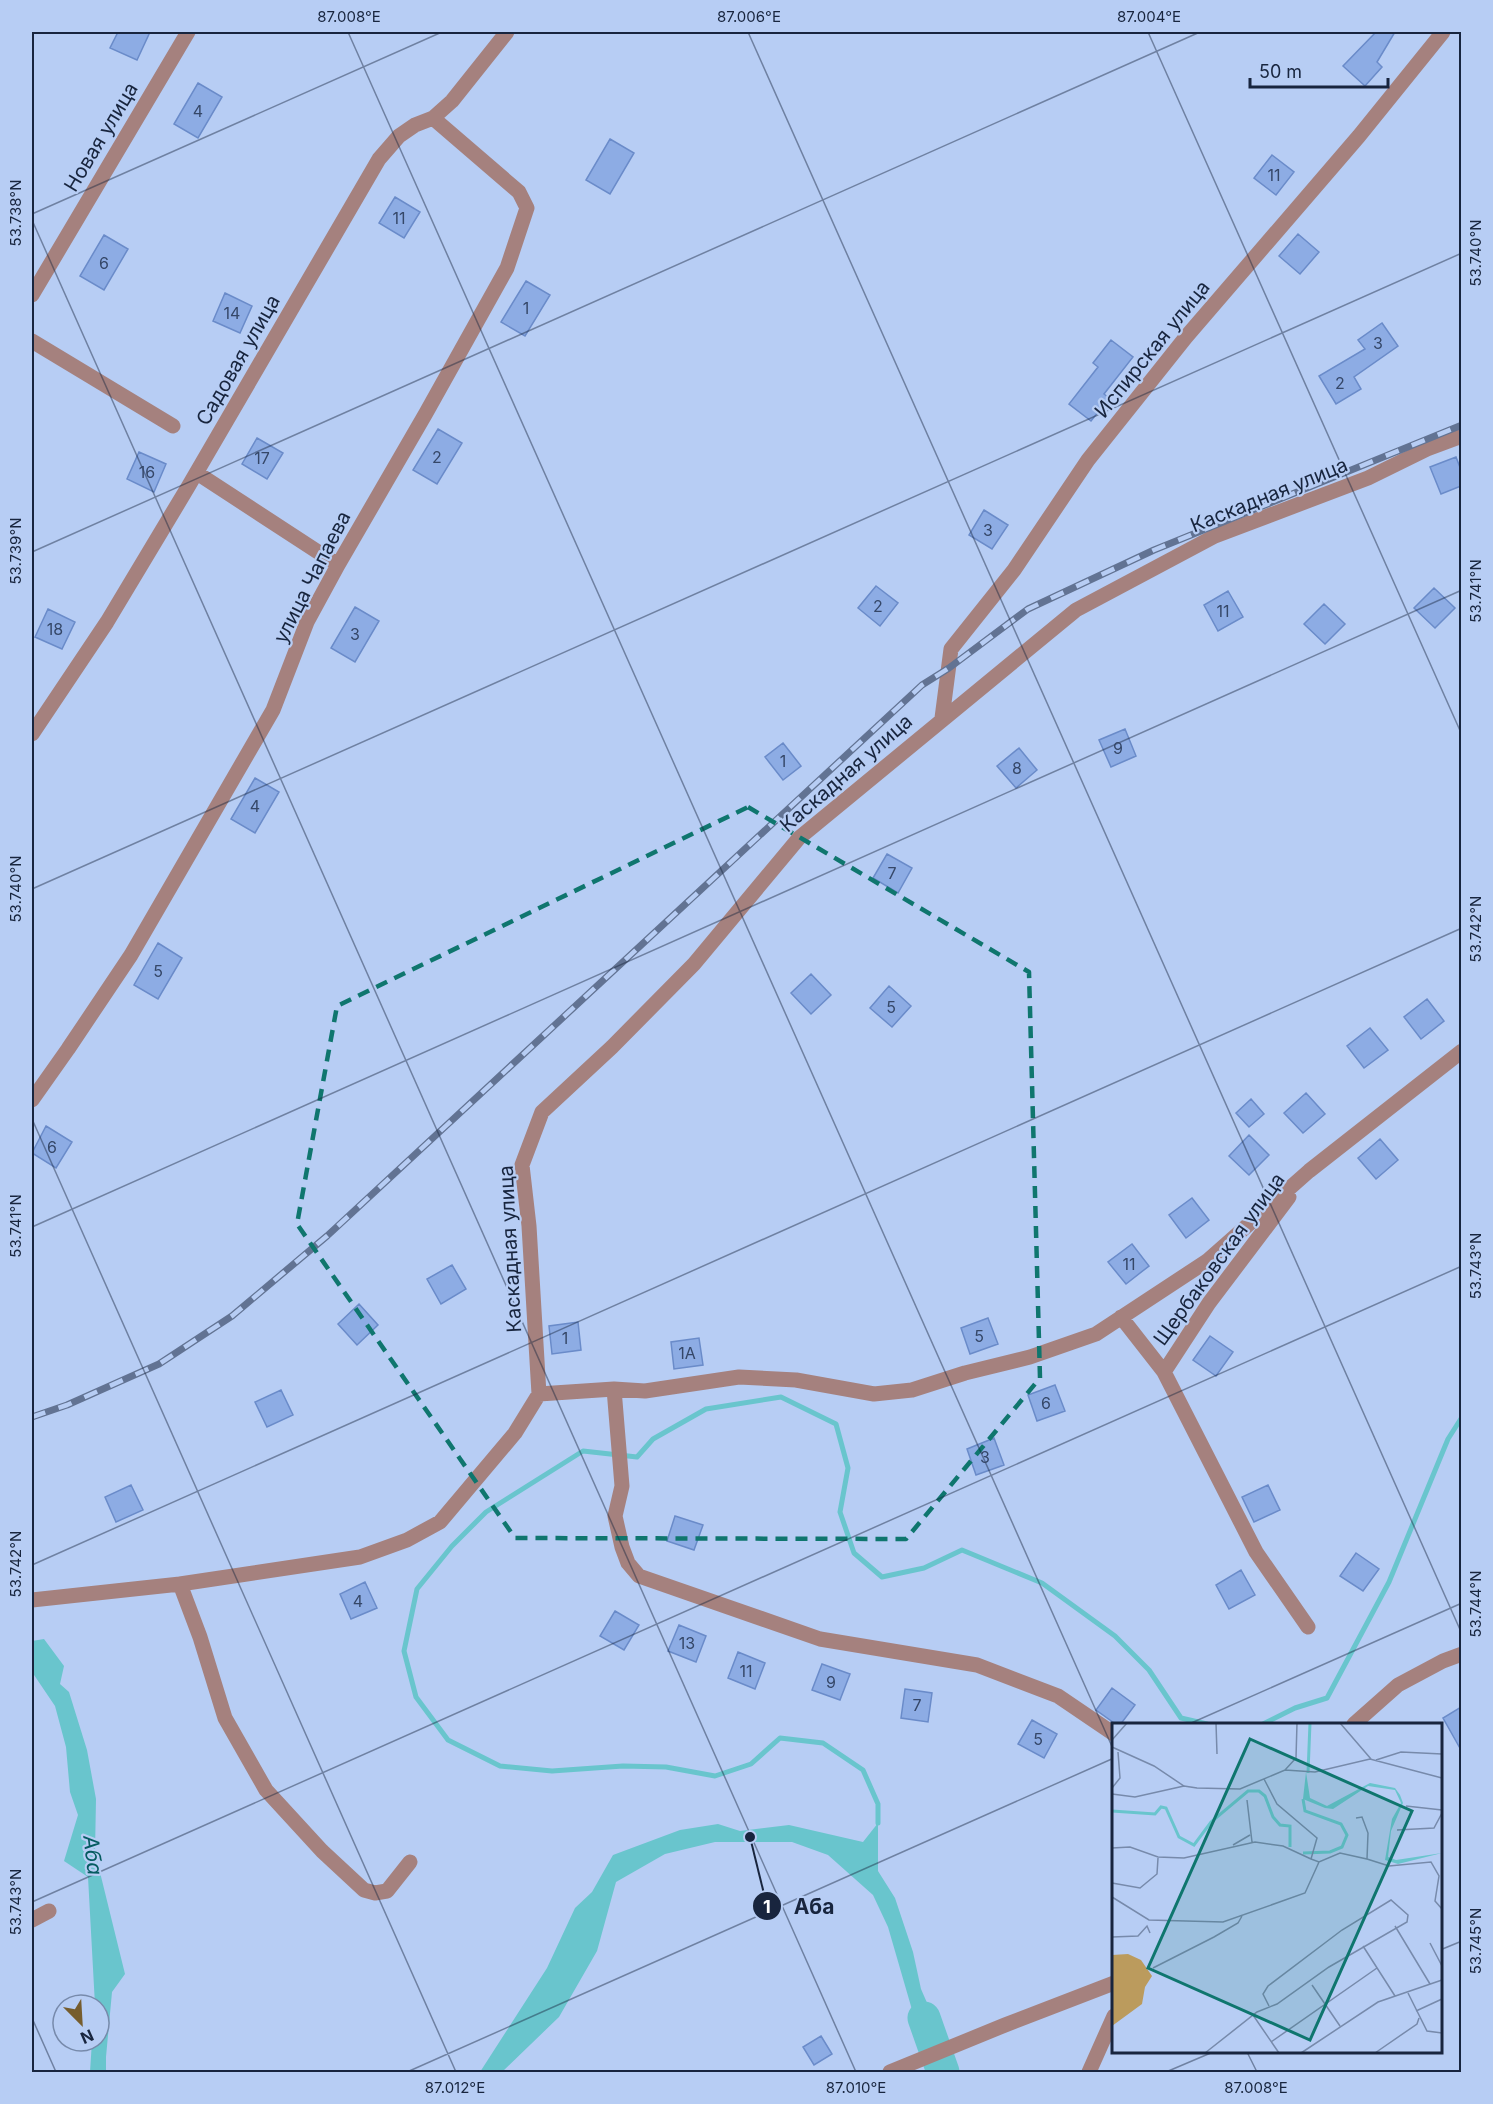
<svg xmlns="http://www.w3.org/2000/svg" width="1493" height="2104" font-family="Inter,sans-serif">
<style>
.water{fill:#69c5cd}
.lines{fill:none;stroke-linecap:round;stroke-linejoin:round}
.stream{stroke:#69c5cd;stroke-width:5}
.river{stroke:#69c5cd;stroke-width:33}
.building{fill:#8dace4;stroke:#6a8bc9;stroke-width:1.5}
.minor{stroke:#a5817e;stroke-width:15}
.rail-casing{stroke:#627393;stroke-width:7}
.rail{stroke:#b7cdf4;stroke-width:4.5;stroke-dasharray:14;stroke-linecap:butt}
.marked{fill:none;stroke:#0f766e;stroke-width:4.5;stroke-dasharray:12 8;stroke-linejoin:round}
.ticks{fill:none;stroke:#18253e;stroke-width:1.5;stroke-opacity:0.45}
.labels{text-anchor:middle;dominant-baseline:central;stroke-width:4.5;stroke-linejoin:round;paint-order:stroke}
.number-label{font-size:16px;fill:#354768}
.street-label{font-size:20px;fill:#18253e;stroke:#b7cdf4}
.water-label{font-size:21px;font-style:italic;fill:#055b60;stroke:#b7cdf4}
.inset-river{fill:none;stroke:#69c5cd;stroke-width:3}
.inset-road{fill:none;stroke:#778aab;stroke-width:1.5}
.view{fill:#0f766e;fill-opacity:0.15;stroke:#0f766e;stroke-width:3}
.inset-edge{fill:none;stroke:#18253e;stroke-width:3}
.leader{fill:none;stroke:#18253e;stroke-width:2}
.callout-dot{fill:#18253e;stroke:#b7cdf4;stroke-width:2}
.mark-label{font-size:18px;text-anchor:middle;font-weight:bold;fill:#fff}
.callout-label{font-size:21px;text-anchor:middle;font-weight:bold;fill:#18253e;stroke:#b7cdf4;stroke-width:4.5;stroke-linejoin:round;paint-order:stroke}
.neatline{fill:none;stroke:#18253e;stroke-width:2}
.ticks-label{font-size:15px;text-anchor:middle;fill:#18253e}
</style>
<rect width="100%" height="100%" fill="#b7cdf4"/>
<path class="water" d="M 44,1639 L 64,1666 L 60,1684 L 69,1692 L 87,1750 L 96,1799 L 95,1852 L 125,1974 L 112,1992 L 106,2057 L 106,2072 L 90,2072 L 92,2041 L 99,2041 L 99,2005 L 95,2005 L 88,1877 L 64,1861 L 78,1815 L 70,1792 L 66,1747 L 55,1706 L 32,1672 L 32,1641 Z
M 878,1823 L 878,1871 L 895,1898 L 913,1952 L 921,1989 L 945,2044 L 924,2051 L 888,1927 L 873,1895 L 828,1855 L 792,1842 L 715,1842 L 665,1854 L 616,1882 L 597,1951 L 559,2017 L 502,2072 L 480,2072 L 547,1968 L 575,1908 L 592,1892 L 613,1855 L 680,1830 L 718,1824 L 740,1831 L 789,1825 L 863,1842 Z"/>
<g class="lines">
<path class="stream" d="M 1263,1724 L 1295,1708 L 1327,1698 L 1389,1582 L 1448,1439 L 1462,1417
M 878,1823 L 878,1804 L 863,1770 L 823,1743 L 780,1738 L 751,1764 L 715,1776 L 666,1767 L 623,1766 L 552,1771 L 500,1766 L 448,1740 L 416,1697 L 404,1651 L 417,1589 L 452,1546 L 486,1512 L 583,1451 L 637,1457 L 653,1439 L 706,1409 L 781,1397 L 836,1424 L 848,1468 L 840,1512 L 854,1553 L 882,1577 L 924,1568 L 962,1550 L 1042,1583 L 1115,1636 L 1149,1670 L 1181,1718 L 1207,1724"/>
<path class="river" d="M 924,2018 L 943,2072"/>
</g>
<path class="building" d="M 118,32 L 150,32 L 137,60 L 110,48 Z
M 1376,32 L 1395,32 L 1377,62 L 1382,67 L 1365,86 L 1343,66 Z
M 198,83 L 222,97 L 198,138 L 174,124 Z
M 610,139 L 634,153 L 610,194 L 586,180 Z
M 1272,155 L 1294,172 L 1276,195 L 1254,178 Z
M 395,197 L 420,212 L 404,238 L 379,223 Z
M 1298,234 L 1319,252 L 1300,274 L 1279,256 Z
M 104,235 L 128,249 L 104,290 L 80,276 Z
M 526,281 L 550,295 L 525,336 L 501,322 Z
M 225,293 L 252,306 L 240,333 L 213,321 Z
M 1382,323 L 1398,346 L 1354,377 L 1361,389 L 1336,404 L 1319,376 L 1365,349 L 1358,340 Z
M 1111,340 L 1133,357 L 1104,394 L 1109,398 L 1091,421 L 1069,404 L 1098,367 L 1093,363 Z
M 438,429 L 462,443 L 437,484 L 413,470 Z
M 257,438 L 283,453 L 267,479 L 242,464 Z
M 139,452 L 166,464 L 154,492 L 127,479 Z
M 1456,457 L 1461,470 L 1461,486 L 1441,494 L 1430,467 Z
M 984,510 L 1008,525 L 992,549 L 969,535 Z
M 876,586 L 898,603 L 880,626 L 858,608 Z
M 1434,588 L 1455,608 L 1435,628 L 1414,608 Z
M 1228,591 L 1243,617 L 1218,631 L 1204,605 Z
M 1324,604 L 1345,624 L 1325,644 L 1304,624 Z
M 355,607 L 379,621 L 355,662 L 331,648 Z
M 48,609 L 75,622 L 62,649 L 35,637 Z
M 1125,729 L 1136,756 L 1111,767 L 1099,740 Z
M 783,743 L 801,766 L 783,780 L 765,757 Z
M 1019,748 L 1037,770 L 1016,788 L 997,766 Z
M 255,778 L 279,792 L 255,833 L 231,819 Z
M 887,854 L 912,868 L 898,893 L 873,878 Z
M 158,943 L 182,958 L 158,999 L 134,985 Z
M 811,974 L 831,995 L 811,1014 L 791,993 Z
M 889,986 L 911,1006 L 892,1027 L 870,1008 Z
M 1427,999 L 1444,1021 L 1421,1039 L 1404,1017 Z
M 1370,1028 L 1388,1050 L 1364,1068 L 1347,1046 Z
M 1306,1093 L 1325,1114 L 1303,1133 L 1284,1113 Z
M 1251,1099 L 1264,1114 L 1249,1127 L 1236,1113 Z
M 46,1126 L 72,1142 L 56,1168 L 32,1153 Z
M 1249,1135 L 1269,1155 L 1249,1175 L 1229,1156 Z
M 1380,1139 L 1398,1160 L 1376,1179 L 1358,1158 Z
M 1192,1198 L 1209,1220 L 1186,1238 L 1169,1215 Z
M 1132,1244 L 1149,1266 L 1126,1284 L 1108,1262 Z
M 452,1265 L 466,1289 L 441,1304 L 427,1279 Z
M 359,1304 L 378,1325 L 357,1345 L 338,1324 Z
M 988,1318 L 998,1344 L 970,1354 L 961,1328 Z
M 578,1322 L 581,1350 L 552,1354 L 549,1326 Z
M 1210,1336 L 1233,1352 L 1216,1376 L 1193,1360 Z
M 699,1338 L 703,1365 L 674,1369 L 671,1342 Z
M 1055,1385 L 1065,1411 L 1037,1421 L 1028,1395 Z
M 281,1390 L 293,1415 L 267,1427 L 255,1402 Z
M 994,1438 L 1004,1465 L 976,1475 L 967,1449 Z
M 131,1485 L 143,1510 L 116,1522 L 105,1497 Z
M 1268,1485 L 1280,1510 L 1254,1522 L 1242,1497 Z
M 675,1516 L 703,1525 L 694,1550 L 667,1541 Z
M 1356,1553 L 1379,1569 L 1363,1591 L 1340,1576 Z
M 1241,1570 L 1255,1595 L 1229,1609 L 1216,1585 Z
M 365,1582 L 377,1608 L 351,1619 L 340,1594 Z
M 615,1611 L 639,1625 L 624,1650 L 600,1636 Z
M 679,1625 L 706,1636 L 696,1662 L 668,1651 Z
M 738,1652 L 765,1663 L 755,1689 L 728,1678 Z
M 822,1664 L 850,1674 L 840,1700 L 812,1690 Z
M 1112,1688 L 1135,1705 L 1120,1725 L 1117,1725 L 1096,1710 Z
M 905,1689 L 932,1693 L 928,1722 L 901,1718 Z
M 1461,1707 L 1461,1750 L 1443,1718 Z
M 1032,1720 L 1057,1734 L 1044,1758 L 1018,1744 Z
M 821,2036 L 832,2054 L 814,2065 L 803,2047 Z"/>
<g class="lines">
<path class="minor" d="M 32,295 L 188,32
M 32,341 L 173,426
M 197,473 L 338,565
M 942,718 L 951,649 L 1014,570 L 1088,460 L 1186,337 L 1359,136 L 1443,32
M 32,734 L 107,622 L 188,487 L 379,159 L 399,136 L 415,125 L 433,118 L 452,101 L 507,32
M 32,1100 L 68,1049 L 131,955 L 273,710 L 307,622 L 338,565 L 426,413 L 507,268 L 527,208 L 519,192 L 433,118
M 1121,1317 L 1164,1372 L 1256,1552 L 1308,1627
M 1164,1372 L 1209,1303 L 1289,1197
M 614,1389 L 645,1391 L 739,1377 L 796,1380 L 874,1394 L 912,1390 L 965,1373 L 1030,1357 L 1096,1334 L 1207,1261 L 1309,1171 L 1462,1051
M 539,1394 L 529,1226 L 522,1165 L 542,1112 L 612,1047 L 694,964 L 799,838 L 1076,610 L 1215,536 L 1368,478 L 1427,449 L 1462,436
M 32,1600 L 180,1584
M 1354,1724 L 1398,1685 L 1443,1661 L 1462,1654
M 410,1862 L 387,1891 L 375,1893 L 364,1890 L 322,1851 L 266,1790 L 225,1718 L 200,1637 L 180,1584 L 360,1557 L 407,1540 L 440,1522 L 515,1433 L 539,1394 L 614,1389 L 622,1486 L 615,1516 L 622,1547 L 628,1563 L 639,1576 L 820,1639 L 977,1665 L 1058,1696 L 1114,1734
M 32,1920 L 49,1911
M 890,2072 L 1005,2025 L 1114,1983
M 1089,2072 L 1114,2016"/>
<defs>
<path id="rail" d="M 32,1417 L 67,1405 L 159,1364 L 232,1316 L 327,1236 L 922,685 L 949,668 L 1028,609 L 1154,550 L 1462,425"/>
</defs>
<use href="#rail" class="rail-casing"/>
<use href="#rail" class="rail"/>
</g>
<path class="marked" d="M 748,807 L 1029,972 L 1040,1378 L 906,1539 L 515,1538 L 297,1224 L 337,1006 Z"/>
<path class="ticks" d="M 348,32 L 1114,1751M 748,32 L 1462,1634M 1148,32 L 1462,735M 32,214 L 442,32M 32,220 L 856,2072M 32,552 L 1200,32M 32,889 L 1462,253M 32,1119 L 456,2072M 32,1227 L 1462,590M 32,1565 L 1462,928M 1189,1724 L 1462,1603M 32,1902 L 1462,1266M 1440,1950 L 1462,1941M 32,2018 L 56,2072M 1247,2052 L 1257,2072M 407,2072 L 1114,1758M 1166,2072 L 1213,2052"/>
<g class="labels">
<g class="number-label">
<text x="198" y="111">4</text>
<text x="1274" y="175">11</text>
<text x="399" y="218">11</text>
<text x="104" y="263">6</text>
<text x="526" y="308">1</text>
<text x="232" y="313">14</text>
<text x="1378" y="343">3</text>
<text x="1340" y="383">2</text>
<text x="437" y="457">2</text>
<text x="262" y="458">17</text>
<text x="147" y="472">16</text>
<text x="988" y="530">3</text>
<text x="878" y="606">2</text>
<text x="1223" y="611">11</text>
<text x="55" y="629">18</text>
<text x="355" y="634">3</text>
<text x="1118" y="748">9</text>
<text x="783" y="761">1</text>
<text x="1017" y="768">8</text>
<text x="255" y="806">4</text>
<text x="892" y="873">7</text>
<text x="158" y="971">5</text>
<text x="891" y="1007">5</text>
<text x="52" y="1147">6</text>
<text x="1129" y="1264">11</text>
<text x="979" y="1336">5</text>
<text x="565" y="1338">1</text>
<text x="687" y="1353">1А</text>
<text x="1046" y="1403">6</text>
<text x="985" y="1457">3</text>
<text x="358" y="1601">4</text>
<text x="687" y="1643">13</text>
<text x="746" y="1671">11</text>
<text x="831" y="1682">9</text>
<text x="917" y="1705">7</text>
<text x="1038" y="1739">5</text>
</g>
<g class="street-label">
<text transform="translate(101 137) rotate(-59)">Новая улица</text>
<text transform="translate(1152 349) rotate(-51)">Испирская улица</text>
<text transform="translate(238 360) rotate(-60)">Садовая улица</text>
<text transform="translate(1269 495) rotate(-22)">Каскадная улица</text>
<text transform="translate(312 577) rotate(-63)">улица Чапаева</text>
<text transform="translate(846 773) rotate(-41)">Каскадная улица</text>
<text transform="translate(510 1249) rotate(-93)">Каскадная улица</text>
<text transform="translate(1219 1259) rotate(-54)">Щербаковская улица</text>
</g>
<g class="water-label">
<text transform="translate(93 1855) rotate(83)">Аба</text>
</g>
</g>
<g transform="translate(1112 1723)">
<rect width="330" height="330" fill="#b7cdf4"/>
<path d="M 16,231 L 29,237 L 40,253 L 33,264 L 30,281 L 0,303 L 0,232 Z" fill="#bb9b5d"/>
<path d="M 194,49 L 198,75 L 215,83 L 258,60 L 283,65 L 288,72 L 291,80 L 279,108 L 276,134 L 284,137 L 330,130 L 286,141 L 273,137 L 280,96 L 289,80 L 283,67 L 256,63 L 221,86 L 213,85 L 191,76 Z" fill="#69c5cd"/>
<path class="inset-river" d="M 196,50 L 198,0M 0,88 L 43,91 L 49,84 L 54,85 L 67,114 L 82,122 L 99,99 L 136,68 L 147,68 L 153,73 L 161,94 L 168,102 L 178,103 L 178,124M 191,130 L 218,129 L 230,124 L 235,112 L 229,101 L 193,88 L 191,76"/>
<path class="inset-road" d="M 104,0 L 105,31M 228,0 L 259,36M 0,17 L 15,0M 0,24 L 42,43 L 72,63 L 85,65 L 128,66 L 173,47 L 203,49 L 258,36 L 330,55M 264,37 L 289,29 L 330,31M 173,47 L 184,35 L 185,0M 152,56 L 165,81 L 205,115 L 199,136 L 207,139 L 228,130 L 255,136 L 256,110 L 250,94 L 244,95M 0,65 L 8,55 L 6,29M 0,71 L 23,74 L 72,63M 135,77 L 140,119M 294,83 L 330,87M 285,107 L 322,105 L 330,90M 121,122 L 138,112M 0,125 L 18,124 L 46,134 L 72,135 L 143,119 L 171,123 L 199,136M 255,136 L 277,143 L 319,139 L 327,153 L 323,178 L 330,186M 0,160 L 28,165 L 45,151 L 46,135M 0,174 L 37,197 L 111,199 L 193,170 L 207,139M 283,203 L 318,261M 0,214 L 26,213 L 35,203 L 38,210M 318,220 L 330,243M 251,223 L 283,273M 41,245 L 102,214 L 126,200 L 130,193M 200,262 L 228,303M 296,270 L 315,308 L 330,310M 304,288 L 330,276M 141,292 L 167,330M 159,319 L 265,245M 93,330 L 145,289 L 165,281 L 217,244 L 295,199 L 296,192 L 279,177 L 230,207 L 156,263 L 151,271 L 157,283M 189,330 L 266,279 L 330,257M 263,330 L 305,301 L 307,295"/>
<path class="view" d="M 138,16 L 300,88 L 198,317 L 36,245 Z"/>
<rect width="330" height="330" class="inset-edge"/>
</g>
<path class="leader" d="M750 1837L767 1906"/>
<g class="callout-dot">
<circle cx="750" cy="1837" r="6"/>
<circle cx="767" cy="1906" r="15"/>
</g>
<g class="mark-label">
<text x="767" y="1913">1</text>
</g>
<g class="callout-label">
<text x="814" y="1914">Аба</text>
</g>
<rect width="1493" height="2104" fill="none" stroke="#b7cdf4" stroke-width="66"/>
<g transform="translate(81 2023) rotate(156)"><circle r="28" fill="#b7cdf4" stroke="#778aab" stroke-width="1.5"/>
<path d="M0-4.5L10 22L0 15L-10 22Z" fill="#765d2e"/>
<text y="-9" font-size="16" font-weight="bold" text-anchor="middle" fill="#18253e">N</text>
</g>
<path d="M1250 78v9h138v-9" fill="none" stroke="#18253e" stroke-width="3"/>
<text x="1259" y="78" font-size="18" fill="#18253e" stroke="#b7cdf4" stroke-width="4.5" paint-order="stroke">50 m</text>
<rect x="33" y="33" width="1427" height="2038" class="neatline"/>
<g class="ticks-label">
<text x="349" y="22">87.008°E</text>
<text x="749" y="22">87.006°E</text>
<text x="1149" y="22">87.004°E</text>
<text transform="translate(16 213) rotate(-90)" y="5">53.738°N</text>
<text transform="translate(1476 253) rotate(-90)" y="5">53.740°N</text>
<text transform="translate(16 551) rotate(-90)" y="5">53.739°N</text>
<text transform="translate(1476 591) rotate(-90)" y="5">53.741°N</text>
<text transform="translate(16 889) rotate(-90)" y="5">53.740°N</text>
<text transform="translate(1476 929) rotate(-90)" y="5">53.742°N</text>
<text transform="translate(16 1226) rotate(-90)" y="5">53.741°N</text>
<text transform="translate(1476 1266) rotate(-90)" y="5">53.743°N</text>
<text transform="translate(16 1564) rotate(-90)" y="5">53.742°N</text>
<text transform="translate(1476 1604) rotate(-90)" y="5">53.744°N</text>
<text transform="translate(16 1902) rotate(-90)" y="5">53.743°N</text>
<text transform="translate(1476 1941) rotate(-90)" y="5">53.745°N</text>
<text x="455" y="2093">87.012°E</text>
<text x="856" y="2093">87.010°E</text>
<text x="1256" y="2093">87.008°E</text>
</g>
</svg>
